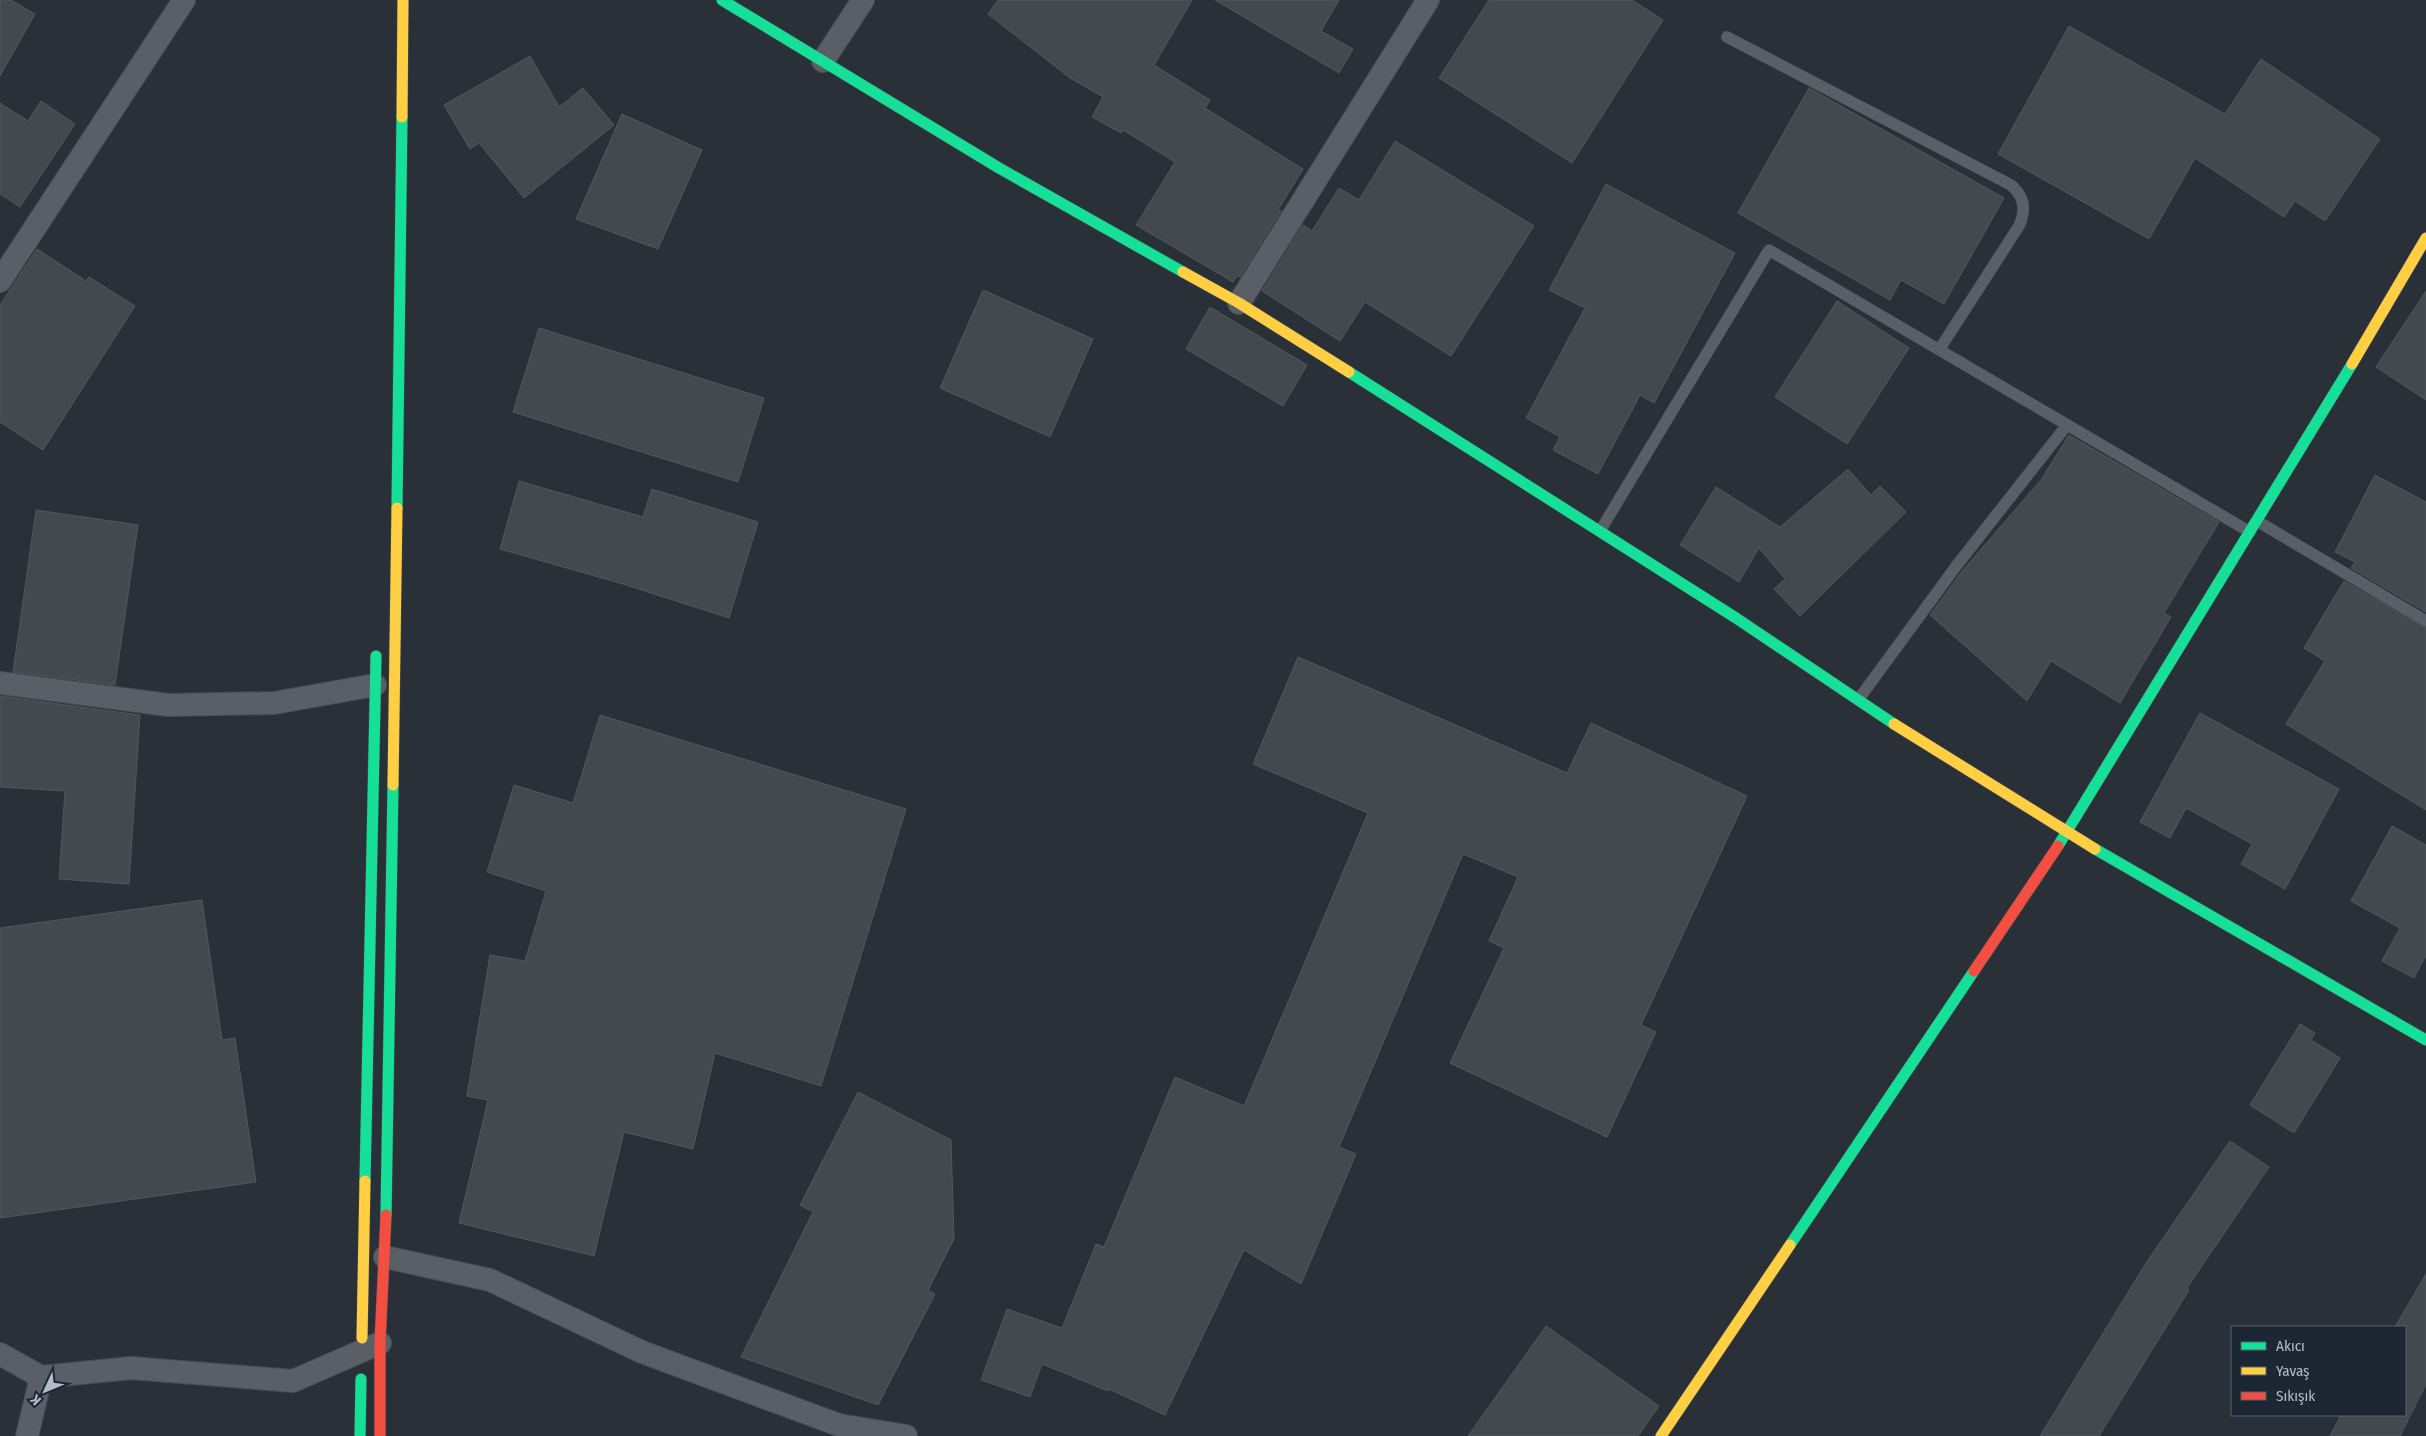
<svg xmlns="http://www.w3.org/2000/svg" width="2426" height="1436" font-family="'Fira Sans Condensed',sans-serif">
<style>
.building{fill:#444950;stroke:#52575f}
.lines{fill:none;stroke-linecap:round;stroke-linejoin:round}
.lane-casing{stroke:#484c53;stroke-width:12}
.street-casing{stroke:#484c53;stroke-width:24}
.fast-casing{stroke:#484c53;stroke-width:12}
.slow-casing{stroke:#484c53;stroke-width:12}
.jam-casing{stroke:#484c53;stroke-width:12}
.lane{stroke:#5a5e66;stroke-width:11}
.street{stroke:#5a5e66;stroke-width:22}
.fast{stroke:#16e098;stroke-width:11}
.slow{stroke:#ffcf43;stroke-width:11}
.jam{stroke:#f24e42;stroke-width:11}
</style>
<rect width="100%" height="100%" fill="#2a3038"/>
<path class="building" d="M 0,0 L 11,0 L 35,14 L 0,76 Z
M 998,0 L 1192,0 L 1154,65 L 1210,100 L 1205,108 L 1303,169 L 1278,210 L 1281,211 L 1240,277 L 1237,276 L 1233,282 L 1136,225 L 1175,162 L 1123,130 L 1121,133 L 1092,117 L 1103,97 L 1070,78 L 988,14 Z
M 1215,0 L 1339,0 L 1321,31 L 1353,49 L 1339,73 Z
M 1489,0 L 1632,0 L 1663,20 L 1572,163 L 1439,78 Z
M 2069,26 L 2225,114 L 2261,59 L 2380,139 L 2325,221 L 2295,201 L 2284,217 L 2195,158 L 2149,239 L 1998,154 Z
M 530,56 L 559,107 L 583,88 L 614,125 L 524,198 L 479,143 L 470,149 L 444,105 Z
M 1809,88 L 2004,198 L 1944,304 L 1901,280 L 1890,300 L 1738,213 Z
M 41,101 L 75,124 L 20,207 L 0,194 L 0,103 L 28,121 Z
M 622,114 L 702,150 L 658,249 L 576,219 Z
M 1395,141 L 1534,226 L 1451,356 L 1365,302 L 1340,341 L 1262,291 L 1303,225 L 1312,231 L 1339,188 L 1359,200 Z
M 1606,184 L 1735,253 L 1654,403 L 1640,395 L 1598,474 L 1553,450 L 1560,437 L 1526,418 L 1585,308 L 1549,290 Z
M 37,249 L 86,281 L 89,277 L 135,306 L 43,450 L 0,422 L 0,305 Z
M 983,290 L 1093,339 L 1050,437 L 940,388 Z
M 2426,291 L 2426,400 L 2376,367 Z
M 1837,301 L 1909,348 L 1847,444 L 1775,397 Z
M 1210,307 L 1307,365 L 1283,406 L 1186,349 Z
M 539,328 L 764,398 L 738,482 L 513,412 Z
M 2069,435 L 2219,522 L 2164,613 L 2171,617 L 2120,703 L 2051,661 L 2027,701 L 1930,615 L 1963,570 L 2041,480 Z
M 1848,469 L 1871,495 L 1880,486 L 1906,512 L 1800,616 L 1774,589 L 1785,579 L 1759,548 L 1739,582 L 1680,545 L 1716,487 L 1780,527 Z
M 2375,475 L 2426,502 L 2426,612 L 2351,568 L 2355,562 L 2335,552 Z
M 519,481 L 643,517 L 652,489 L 758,522 L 729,618 L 623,584 L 500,549 Z
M 36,510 L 138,525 L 115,685 L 13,672 Z
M 2344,581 L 2426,628 L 2426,810 L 2286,724 L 2325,661 L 2304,648 Z
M 1298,657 L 1567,773 L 1591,723 L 1747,796 L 1641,1025 L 1656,1032 L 1607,1137 L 1450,1063 L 1504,948 L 1489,941 L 1518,877 L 1463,854 L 1339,1147 L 1356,1154 L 1301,1284 L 1244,1250 L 1165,1415 L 1109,1389 L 1108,1391 L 1042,1364 L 1030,1397 L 981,1380 L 1007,1309 L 1062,1328 L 1096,1244 L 1104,1247 L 1175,1077 L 1244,1106 L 1368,813 L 1253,764 Z
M 0,696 L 140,715 L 129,884 L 59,879 L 65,791 L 0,787 Z
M 2200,713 L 2339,789 L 2285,889 L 2241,864 L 2252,844 L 2186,808 L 2170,838 L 2140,822 Z
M 600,715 L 906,809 L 821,1086 L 715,1053 L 693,1149 L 624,1132 L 594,1256 L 459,1223 L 488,1100 L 467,1096 L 490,955 L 525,961 L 546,891 L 487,872 L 514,785 L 573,803 Z
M 2392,826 L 2426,845 L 2426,955 L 2414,978 L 2382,961 L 2400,928 L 2351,901 Z
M 202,900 L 222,1040 L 235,1038 L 256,1182 L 0,1218 L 0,928 Z
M 2300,1024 L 2315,1033 L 2311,1040 L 2340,1058 L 2294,1133 L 2250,1105 Z
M 858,1092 L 951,1140 L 954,1239 L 928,1290 L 935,1294 L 878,1405 L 741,1357 L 813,1212 L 800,1205 Z
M 2230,1141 L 2269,1167 L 2187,1288 L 2189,1290 L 2099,1436 L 2040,1436 L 2146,1263 Z
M 2426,1274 L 2426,1384 L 2400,1436 L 2330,1436 L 2341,1415 L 2405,1415 L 2405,1327 L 2395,1327 Z
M 1546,1326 L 1659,1406 L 1638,1436 L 1468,1436 Z"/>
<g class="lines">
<defs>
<path id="lane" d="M 1727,37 L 2011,185 C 2025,197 2026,211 2019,226 L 1939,350
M 2257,521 L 2426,621
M 1600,531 L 1769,250 L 2250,532
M 1858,700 L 1957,565 L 2067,425"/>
<path id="street" d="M 823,61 L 863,0
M 0,281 L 184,0
M 1239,303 L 1428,0
M 0,683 L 168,705 L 274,703 L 375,685
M 385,1257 L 490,1280 L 642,1352 L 839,1425 L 906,1436
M 0,1354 L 41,1377
M 27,1436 L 41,1377 L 131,1368 L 293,1381 L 380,1343"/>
<path id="fast" d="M 722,0 L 999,168 L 1183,272
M 1349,372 L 1736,618 L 1894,724
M 397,508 L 402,117
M 2058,846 L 2352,364
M 2095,849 L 2426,1040
M 365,1181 L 376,656
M 386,1215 L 393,785
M 1790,1245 L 1974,971
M 360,1436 L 361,1379"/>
<path id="slow" d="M 402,117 L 403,0
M 1183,272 L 1239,303 L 1349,372
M 2352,364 L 2426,238
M 1894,724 L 2095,849
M 393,785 L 397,508
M 362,1338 L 365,1181
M 1661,1436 L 1790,1245"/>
<path id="jam" d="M 1974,971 L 2058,846
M 380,1436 L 380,1343 L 386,1215"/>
</defs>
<use href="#lane" class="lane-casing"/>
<use href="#street" class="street-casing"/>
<use href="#fast" class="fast-casing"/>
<use href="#slow" class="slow-casing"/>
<use href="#jam" class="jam-casing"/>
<use href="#lane" class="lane"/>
<use href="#street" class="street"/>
<use href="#fast" class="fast"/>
<use href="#slow" class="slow"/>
<use href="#jam" class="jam"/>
</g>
<rect x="2231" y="1326" width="175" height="90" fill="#1d2633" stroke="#59626f"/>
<rect x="2241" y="1342" width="25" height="8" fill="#16e098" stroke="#59626f"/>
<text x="2276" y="1351" font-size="15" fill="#b4bcc9">Akıcı</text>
<rect x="2241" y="1367" width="25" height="8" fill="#ffcf43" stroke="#59626f"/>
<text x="2276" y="1376" font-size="15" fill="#b4bcc9">Yavaş</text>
<rect x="2241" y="1392" width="25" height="8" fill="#f24e42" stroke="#59626f"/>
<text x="2276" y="1401" font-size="15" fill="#b4bcc9">Sıkışık</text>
<g transform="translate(45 1391) rotate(226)" stroke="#1d2633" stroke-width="4" paint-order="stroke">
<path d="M0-4L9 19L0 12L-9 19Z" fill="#b4bcc9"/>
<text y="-8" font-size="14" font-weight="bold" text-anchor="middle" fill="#b4bcc9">K</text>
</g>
</svg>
